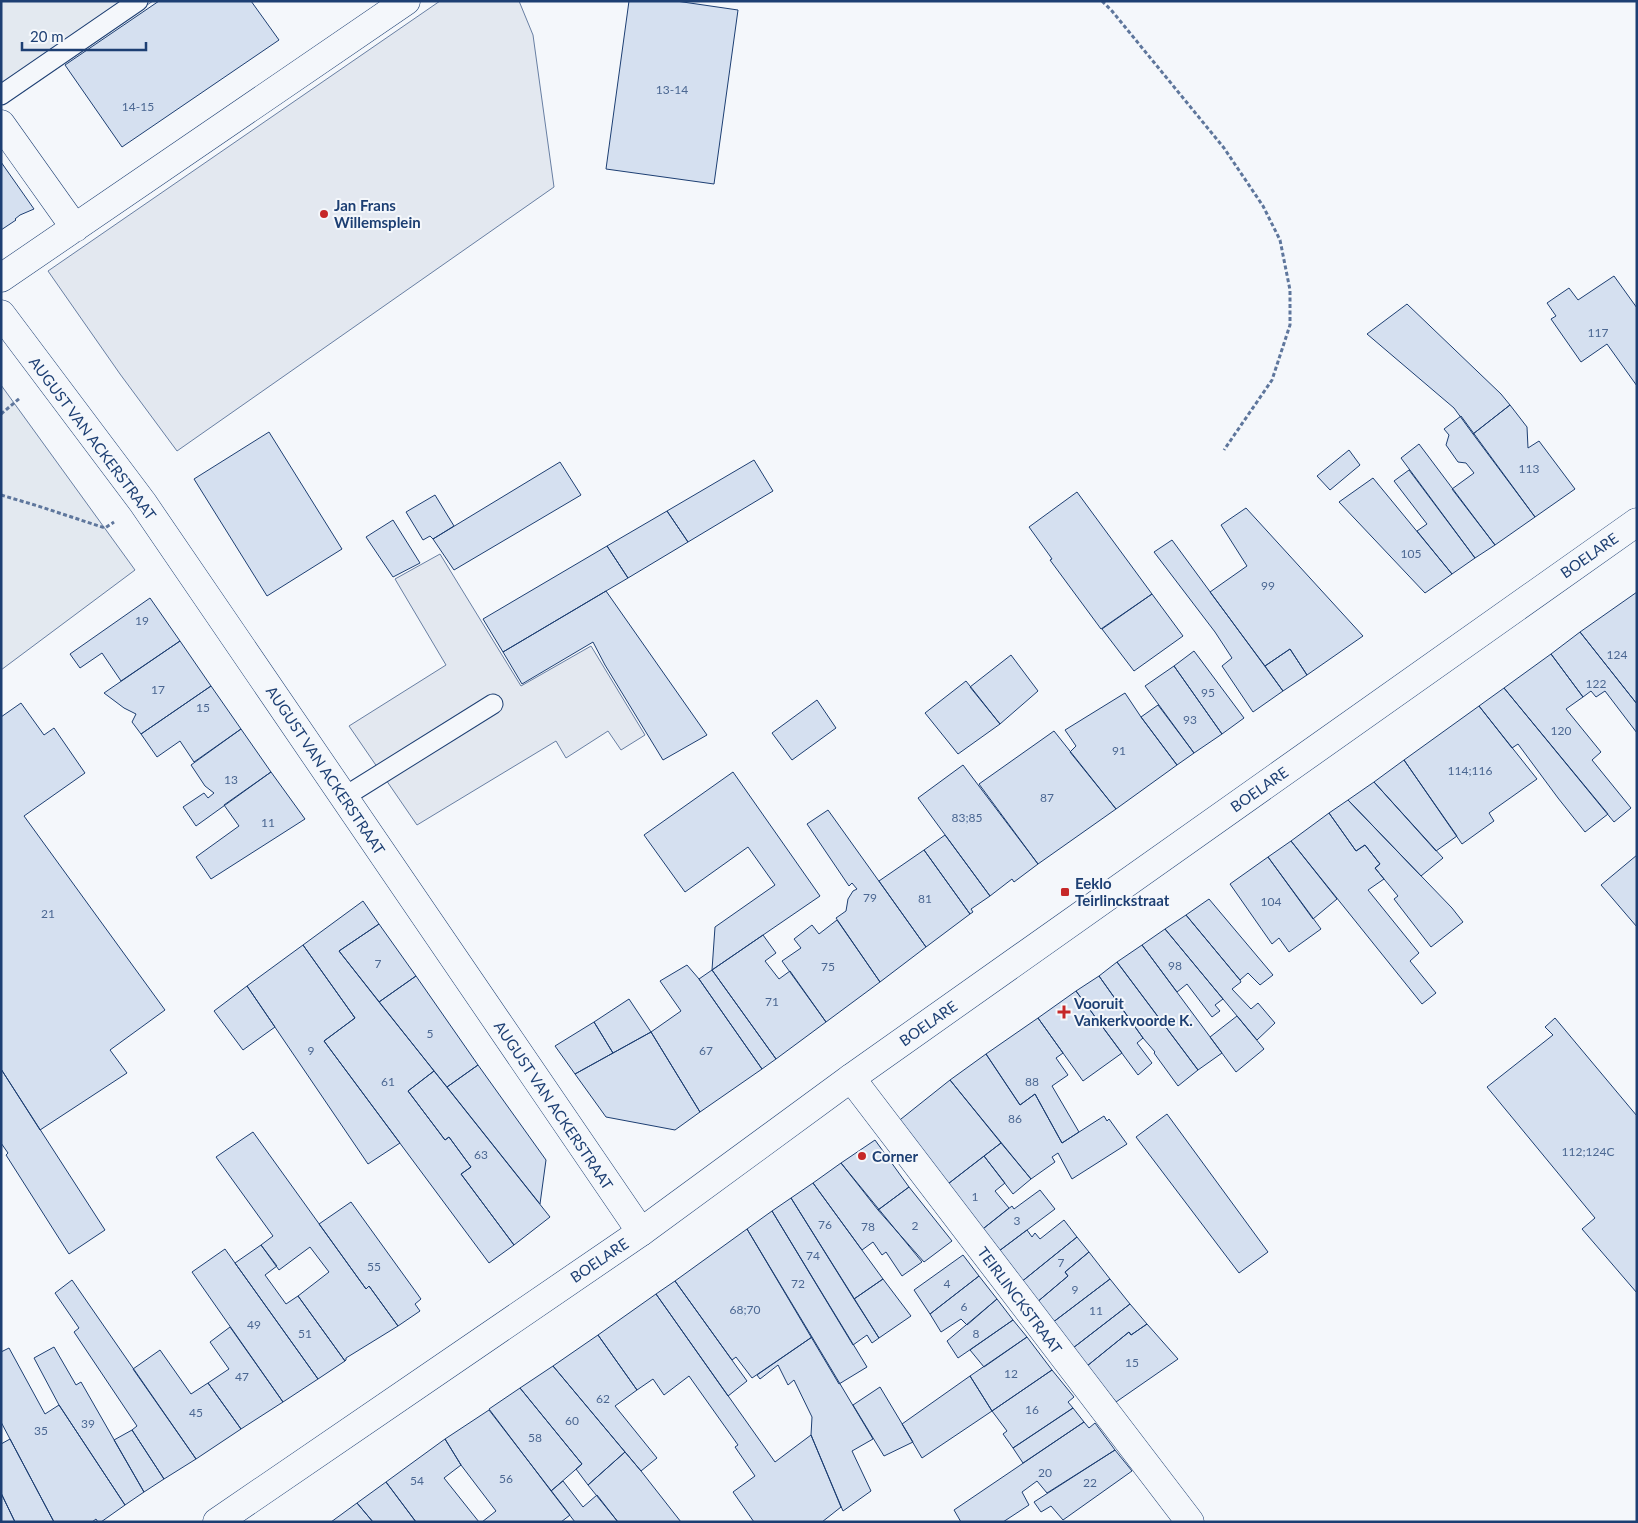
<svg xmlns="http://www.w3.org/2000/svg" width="1638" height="1523" font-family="Lato,sans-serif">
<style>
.park{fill:#e3e9f0;stroke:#687fa3}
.parking{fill:#e3e8f0;stroke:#687fa3}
.building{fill:#d5e0f0;stroke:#1d3f73}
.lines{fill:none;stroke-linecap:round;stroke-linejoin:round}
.service-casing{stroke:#1d3f73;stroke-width:21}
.minor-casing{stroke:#1d3f73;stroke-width:29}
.secondary-casing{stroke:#1d3f73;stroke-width:29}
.path{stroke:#5e769c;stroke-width:3;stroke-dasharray:4 2.5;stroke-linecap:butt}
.service{stroke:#f4f7fb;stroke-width:19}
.minor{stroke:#f4f7fb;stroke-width:28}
.secondary{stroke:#f4f7fb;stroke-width:28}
.poi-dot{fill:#c62828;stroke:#f4f7fb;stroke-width:2}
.labels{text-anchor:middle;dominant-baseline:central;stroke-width:4;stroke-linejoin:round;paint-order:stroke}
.number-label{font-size:12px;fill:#4b6792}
.poi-label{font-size:15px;font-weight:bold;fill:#1d3f73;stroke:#f4f7fb;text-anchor:start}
.street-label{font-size:15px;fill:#1d3f73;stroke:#f4f7fb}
</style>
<rect width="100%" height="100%" fill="#f4f7fb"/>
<path class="park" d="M 1,1 L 153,1 L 1,104 Z
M 1,385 L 135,570 L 1,670 Z"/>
<path class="parking" d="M 440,1 L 519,1 L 533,35 L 554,187 L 177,451 L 120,374 L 48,271 Z
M 440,554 L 521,686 L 591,646 L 645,735 L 621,750 L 608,731 L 566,758 L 556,741 L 417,825 L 349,726 L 446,665 L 395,579 Z"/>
<path class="building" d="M 159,1 L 251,1 L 279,40 L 122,147 L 65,65 Z
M 629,1 L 676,1 L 738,10 L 714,184 L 606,169 Z
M 1,162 L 34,209 L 20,215 L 15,219 L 16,220 L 1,230 Z
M 1614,276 L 1637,308 L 1637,386 L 1607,344 L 1581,362 L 1551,319 L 1556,316 L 1547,303 L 1569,288 L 1578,300 Z
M 1407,304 L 1501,394 L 1510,405 L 1473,434 L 1454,408 L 1367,334 Z
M 1510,405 L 1527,427 L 1528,448 L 1539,441 L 1575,489 L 1535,517 L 1473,434 Z
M 1461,416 L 1535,517 L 1495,545 L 1452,489 L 1474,473 L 1466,463 L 1458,462 L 1446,445 L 1449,435 L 1444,429 Z
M 269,432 L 342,549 L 267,596 L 194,479 Z
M 1419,444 L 1495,545 L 1475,558 L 1401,458 Z
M 1349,450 L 1360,465 L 1330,490 L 1317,476 Z
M 754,460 L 773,491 L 688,542 L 667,511 Z
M 560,462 L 581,495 L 454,570 L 433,539 Z
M 1409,470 L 1475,558 L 1452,574 L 1417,531 L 1427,524 L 1394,481 Z
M 1373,478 L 1452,574 L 1425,593 L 1339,502 Z
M 1077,492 L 1152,594 L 1101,629 L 1050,560 L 1052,559 L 1050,556 L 1029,527 Z
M 435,495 L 454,526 L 433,539 L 430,536 L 423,540 L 406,512 Z
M 1246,508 L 1363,636 L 1307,675 L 1290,649 L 1265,666 L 1210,592 L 1247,566 L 1221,525 Z
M 667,511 L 688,542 L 628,578 L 607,546 Z
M 393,520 L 420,563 L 393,577 L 366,537 Z
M 1172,540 L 1283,691 L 1253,712 L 1222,666 L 1232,658 L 1215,632 L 1154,552 Z
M 607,546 L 628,578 L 503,652 L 483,619 Z
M 606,591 L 707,735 L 663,760 L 605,665 L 593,642 L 522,684 L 503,652 Z
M 1637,592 L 1637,704 L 1580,632 Z
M 1152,594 L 1183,636 L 1134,671 L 1102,629 Z
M 150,598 L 180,641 L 121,681 L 102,653 L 80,668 L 70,654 Z
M 1580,632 L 1637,704 L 1637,733 L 1605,691 L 1596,697 L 1591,691 L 1583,697 L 1551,654 Z
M 180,641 L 211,686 L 141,734 L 132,722 L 136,714 L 124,708 L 104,693 Z
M 1290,649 L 1307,675 L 1283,691 L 1265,666 Z
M 1194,651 L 1244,718 L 1222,734 L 1174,666 Z
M 1551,654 L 1583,697 L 1566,709 L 1601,752 L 1592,760 L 1631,808 L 1614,822 L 1504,688 Z
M 1011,655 L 1038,691 L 1000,724 L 970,687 Z
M 1174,666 L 1222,734 L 1194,753 L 1145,686 Z
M 966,681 L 1000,724 L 958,754 L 925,713 Z
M 211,686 L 241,729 L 194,762 L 180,741 L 157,757 L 141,734 Z
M 1504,688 L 1608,814 L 1585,832 L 1558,798 L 1518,744 L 1512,748 L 1479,706 Z
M 1125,693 L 1141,717 L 1177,765 L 1116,809 L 1070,752 L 1076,746 L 1065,730 Z
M 817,700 L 836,728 L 792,760 L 772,733 Z
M 21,703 L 44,735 L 54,728 L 85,773 L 24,816 L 165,1010 L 110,1050 L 127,1073 L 40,1130 L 1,1069 L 1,717 Z
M 1158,705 L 1194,753 L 1177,765 L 1141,717 Z
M 1479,706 L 1537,779 L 1489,813 L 1494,821 L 1462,844 L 1404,760 Z
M 241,729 L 271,772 L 196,826 L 183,807 L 204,793 L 208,798 L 214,793 L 205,786 L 191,765 Z
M 1054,731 L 1116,809 L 1038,864 L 979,784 Z
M 1404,760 L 1457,836 L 1436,851 L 1374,782 Z
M 963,765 L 1038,864 L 1014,882 L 1012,879 L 990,896 L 918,798 Z
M 271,772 L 305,819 L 211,879 L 196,857 L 239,826 L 224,805 Z
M 733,772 L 820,896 L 712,970 L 715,927 L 775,885 L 748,847 L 685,892 L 644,835 Z
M 1374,782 L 1443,858 L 1421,876 L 1348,800 Z
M 1348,800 L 1452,908 L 1463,922 L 1431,947 L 1394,899 L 1398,896 L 1375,868 L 1380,864 L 1365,845 L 1356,851 L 1329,813 Z
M 828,810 L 926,947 L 880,982 L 836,918 L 846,911 L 848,899 L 853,891 L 857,889 L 852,883 L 849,886 L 807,824 Z
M 1329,813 L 1356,851 L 1365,845 L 1380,864 L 1375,868 L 1384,879 L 1368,890 L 1419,953 L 1410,961 L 1436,993 L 1422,1004 L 1291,841 Z
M 945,835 L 990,896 L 971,909 L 973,912 L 970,914 L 924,850 Z
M 1291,841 L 1337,899 L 1313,919 L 1268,857 Z
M 924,850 L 970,914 L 926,947 L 879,881 Z
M 1637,855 L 1637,927 L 1601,885 Z
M 1268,857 L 1321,929 L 1289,952 L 1279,938 L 1272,944 L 1230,884 Z
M 1209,899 L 1273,975 L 1260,985 L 1248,973 L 1240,980 L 1186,915 Z
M 363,901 L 379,924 L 339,951 L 434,1071 L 408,1091 L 445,1140 L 449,1137 L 471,1167 L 461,1174 L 514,1245 L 489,1263 L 324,1041 L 355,1018 L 303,945 Z
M 1186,915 L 1240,980 L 1241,982 L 1232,989 L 1251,1009 L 1258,1003 L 1275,1023 L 1257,1040 L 1165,929 Z
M 837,920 L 880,982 L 826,1022 L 782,961 L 801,948 L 794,939 L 812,925 L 819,934 Z
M 379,924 L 416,976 L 379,1002 L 339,951 Z
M 1165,929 L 1223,999 L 1215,1005 L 1220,1011 L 1212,1017 L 1187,984 L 1177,992 L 1142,945 Z
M 763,935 L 776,953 L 765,961 L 779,979 L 790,971 L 826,1022 L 776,1059 L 712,970 Z
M 303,945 L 355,1018 L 324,1041 L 400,1143 L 368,1164 L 247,986 Z
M 1142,945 L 1222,1053 L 1198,1070 L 1117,962 Z
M 1117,962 L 1198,1070 L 1178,1086 L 1154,1053 L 1155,1052 L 1143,1038 L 1099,976 Z
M 687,965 L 699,979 L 762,1069 L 700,1112 L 651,1032 L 681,1011 L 660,981 Z
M 712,970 L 776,1059 L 762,1069 L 699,979 Z
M 416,976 L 478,1065 L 447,1087 L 379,1002 Z
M 1099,976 L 1143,1038 L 1137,1043 L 1152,1063 L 1138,1075 L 1076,991 Z
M 247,986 L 275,1027 L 243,1050 L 214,1011 Z
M 1076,991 L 1122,1053 L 1083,1081 L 1038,1018 Z
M 629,999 L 651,1032 L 613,1053 L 594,1022 Z
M 1237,1016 L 1264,1049 L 1236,1072 L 1210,1037 Z
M 1038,1018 L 1063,1053 L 1056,1058 L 1068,1075 L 1052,1086 L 1079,1132 L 1062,1143 L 1035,1094 L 1020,1105 L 986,1054 Z
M 1555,1018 L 1637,1116 L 1637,1293 L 1582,1229 L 1595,1218 L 1487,1087 L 1553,1035 L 1545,1027 Z
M 594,1022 L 613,1053 L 575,1074 L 555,1046 Z
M 651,1032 L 700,1112 L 675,1130 L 606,1117 L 575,1074 Z
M 986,1054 L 1020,1105 L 1035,1094 L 1062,1143 L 1104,1116 L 1107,1121 L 1109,1119 L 1127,1144 L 1072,1179 L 1058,1153 L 1052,1157 L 1055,1162 L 1031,1179 L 950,1080 Z
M 478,1065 L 546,1160 L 540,1204 L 447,1087 Z
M 1,1069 L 105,1230 L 69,1254 L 6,1155 L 8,1153 L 1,1143 Z
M 434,1071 L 550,1217 L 514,1245 L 461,1174 L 471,1167 L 449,1137 L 445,1140 L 408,1091 Z
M 950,1080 L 1001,1143 L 944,1187 L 896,1123 Z
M 1167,1114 L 1268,1252 L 1239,1273 L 1136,1137 Z
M 253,1132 L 366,1289 L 369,1286 L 398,1326 L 346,1358 L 346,1360 L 345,1361 L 298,1296 L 329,1272 L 310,1247 L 279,1270 L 261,1245 L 273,1236 L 216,1157 Z
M 875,1140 L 909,1187 L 878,1210 L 841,1163 Z
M 1001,1143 L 1031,1179 L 1013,1194 L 984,1156 Z
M 984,1156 L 1005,1183 L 995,1191 L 1009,1208 L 979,1232 L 944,1187 Z
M 841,1163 L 922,1262 L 902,1276 L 886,1252 L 882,1255 L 873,1242 L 862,1250 L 813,1183 Z
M 813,1183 L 883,1279 L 854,1299 L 791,1198 Z
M 909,1187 L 952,1241 L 924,1262 L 878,1210 Z
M 1040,1190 L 1055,1209 L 995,1254 L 979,1232 L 1012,1206 L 1014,1209 Z
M 791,1198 L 879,1338 L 872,1343 L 867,1335 L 853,1345 L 772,1211 Z
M 351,1202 L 421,1299 L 415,1304 L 420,1311 L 398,1326 L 369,1286 L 366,1289 L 319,1224 Z
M 772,1211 L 867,1367 L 839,1384 L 747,1229 Z
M 1064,1220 L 1077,1237 L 1020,1283 L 995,1254 L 1027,1230 L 1032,1237 L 1035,1233 L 1040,1239 Z
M 747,1229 L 812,1337 L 752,1378 L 736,1357 L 732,1360 L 675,1281 Z
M 1077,1237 L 1089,1252 L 1065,1272 L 1068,1276 L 1036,1303 L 1020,1283 Z
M 261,1245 L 277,1266 L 265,1275 L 286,1304 L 298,1296 L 345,1361 L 318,1379 L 235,1263 Z
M 225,1249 L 318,1379 L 283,1402 L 192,1272 Z
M 1089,1252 L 1110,1279 L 1052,1323 L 1036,1303 L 1068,1276 L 1065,1272 Z
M 963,1255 L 979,1276 L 930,1314 L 914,1290 Z
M 979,1276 L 997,1299 L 967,1325 L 961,1319 L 941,1332 L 930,1314 Z
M 883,1279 L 911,1316 L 879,1338 L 854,1299 Z
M 1110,1279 L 1130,1304 L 1073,1348 L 1052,1323 Z
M 72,1280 L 196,1459 L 164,1479 L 132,1430 L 137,1426 L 74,1332 L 79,1328 L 55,1293 Z
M 675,1281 L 747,1381 L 728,1396 L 656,1294 Z
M 656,1294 L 775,1462 L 811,1435 L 841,1507 L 822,1522 L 754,1522 L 733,1492 L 755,1476 L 735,1447 L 738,1445 L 689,1376 L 664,1395 L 653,1379 L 637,1390 L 598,1335 Z
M 997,1299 L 1013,1320 L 958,1358 L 947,1341 Z
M 1130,1304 L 1147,1324 L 1131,1335 L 1129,1332 L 1087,1366 L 1073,1348 Z
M 1013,1320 L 1027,1337 L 984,1367 L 970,1350 Z
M 1147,1324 L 1178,1359 L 1116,1402 L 1087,1366 L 1129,1332 L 1131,1335 Z
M 230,1327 L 283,1402 L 241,1429 L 208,1383 L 229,1369 L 210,1342 Z
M 598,1335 L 637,1390 L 615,1406 L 657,1458 L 641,1471 L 553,1366 Z
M 812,1337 L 873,1439 L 852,1451 L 871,1491 L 843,1511 L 811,1435 L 812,1417 L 794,1380 L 788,1385 L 778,1365 L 760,1379 L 757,1375 Z
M 1027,1337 L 1052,1370 L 992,1411 L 970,1376 Z
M 54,1347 L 76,1385 L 81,1382 L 144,1492 L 125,1505 L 59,1405 L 34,1358 Z
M 9,1348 L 45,1414 L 59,1405 L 125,1505 L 101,1522 L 98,1522 L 96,1519 L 92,1522 L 54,1522 L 1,1422 L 1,1352 Z
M 160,1350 L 191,1394 L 208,1383 L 241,1429 L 196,1459 L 133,1369 Z
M 553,1366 L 625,1452 L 588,1485 L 576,1469 L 582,1464 L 520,1388 Z
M 1052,1370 L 1074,1397 L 1068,1402 L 1073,1408 L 1013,1448 L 1003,1434 L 1007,1431 L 992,1411 Z
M 970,1376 L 992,1411 L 922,1458 L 902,1424 Z
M 880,1387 L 913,1442 L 884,1456 L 853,1405 Z
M 520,1388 L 582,1464 L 551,1491 L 489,1409 Z
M 1073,1408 L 1084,1422 L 1023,1463 L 1013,1448 Z
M 489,1410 L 570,1515 L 561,1522 L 482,1522 L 496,1511 L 461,1465 L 445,1439 Z
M 1084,1422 L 1089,1428 L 1095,1423 L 1115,1450 L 1047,1493 L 1037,1481 L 1022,1492 L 1029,1505 L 1003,1522 L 961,1522 L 954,1510 Z
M 132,1430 L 164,1479 L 144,1492 L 114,1440 Z
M 10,1439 L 54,1522 L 15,1522 L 1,1493 L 1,1444 Z
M 445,1439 L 461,1465 L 444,1478 L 479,1522 L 416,1522 L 386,1482 Z
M 1115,1450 L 1132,1471 L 1063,1520 L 1051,1506 L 1041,1512 L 1034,1502 Z
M 625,1452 L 641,1471 L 681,1522 L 618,1522 L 588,1485 Z
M 563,1481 L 583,1507 L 597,1495 L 618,1522 L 575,1522 L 551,1491 Z
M 386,1482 L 416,1522 L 373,1522 L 357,1503 Z
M 1,1493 L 15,1522 L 1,1522 Z
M 357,1503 L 373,1522 L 331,1522 Z"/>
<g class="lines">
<defs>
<path id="service" d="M 1,95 L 138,1
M 344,797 L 493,704"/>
<path id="minor" d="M 1,124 L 75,228
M 1,278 L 406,1
M 1,314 L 143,503 L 641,1232
M 851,1078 L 1190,1522"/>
<path id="secondary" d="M 217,1522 L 641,1232 L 851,1078 L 1637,522"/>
</defs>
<use href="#service" class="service-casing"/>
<use href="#minor" class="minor-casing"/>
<use href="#secondary" class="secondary-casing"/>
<path class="path" d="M 1102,1 L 1112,11 L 1224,148 L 1263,206 L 1280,240 L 1290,290 L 1290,325 L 1272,380 L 1224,450
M 1,414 L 20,398
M 1,495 L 38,506 L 105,528 L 114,522"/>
<use href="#service" class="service"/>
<use href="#minor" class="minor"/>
<use href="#secondary" class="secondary"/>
</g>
<g class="poi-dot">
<circle cx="324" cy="214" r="5"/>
<rect x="1060" y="887" width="10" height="10" rx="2.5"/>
<path d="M1061.5 1004.5h5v5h5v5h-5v5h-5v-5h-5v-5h5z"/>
<circle cx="862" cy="1156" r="5"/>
</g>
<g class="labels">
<g class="number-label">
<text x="672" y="89">13-14</text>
<text x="138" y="106">14-15</text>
<text x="1598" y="332">117</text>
<text x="1529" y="468">113</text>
<text x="1411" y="553">105</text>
<text x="1268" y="585">99</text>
<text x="142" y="620">19</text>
<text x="1617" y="654">124</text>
<text x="1596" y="683">122</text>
<text x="158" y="689">17</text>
<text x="1208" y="692">95</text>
<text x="203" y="707">15</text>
<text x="1190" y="719">93</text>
<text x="1561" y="730">120</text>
<text x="1119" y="750">91</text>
<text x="1470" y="770">114;116</text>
<text x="231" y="779">13</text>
<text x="1047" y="797">87</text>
<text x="967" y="817">83;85</text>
<text x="268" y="822">11</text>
<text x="870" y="897">79</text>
<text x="925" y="898">81</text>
<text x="1271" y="901">104</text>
<text x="48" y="913">21</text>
<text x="378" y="963">7</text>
<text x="1175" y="965">98</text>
<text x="828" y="966">75</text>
<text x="772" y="1001">71</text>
<text x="430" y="1033">5</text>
<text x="311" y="1050">9</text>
<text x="706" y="1050">67</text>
<text x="388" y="1081">61</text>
<text x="1032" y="1081">88</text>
<text x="1015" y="1118">86</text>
<text x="1588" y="1151">112;124C</text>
<text x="481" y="1154">63</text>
<text x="975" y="1196">1</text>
<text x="1017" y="1220">3</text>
<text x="825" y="1224">76</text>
<text x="915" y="1225">2</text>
<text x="868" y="1226">78</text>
<text x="813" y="1255">74</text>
<text x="1061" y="1262">7</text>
<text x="374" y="1266">55</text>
<text x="798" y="1283">72</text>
<text x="947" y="1283">4</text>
<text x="1075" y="1289">9</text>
<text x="964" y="1306">6</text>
<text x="745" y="1309">68;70</text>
<text x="1096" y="1310">11</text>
<text x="254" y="1324">49</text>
<text x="305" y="1333">51</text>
<text x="976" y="1333">8</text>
<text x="1132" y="1362">15</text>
<text x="1011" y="1373">12</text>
<text x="242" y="1376">47</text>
<text x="603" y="1398">62</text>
<text x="1032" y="1409">16</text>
<text x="196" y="1412">45</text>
<text x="572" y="1420">60</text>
<text x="88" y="1423">39</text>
<text x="41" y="1430">35</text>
<text x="535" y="1437">58</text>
<text x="1045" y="1472">20</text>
<text x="506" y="1478">56</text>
<text x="417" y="1480">54</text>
<text x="1090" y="1482">22</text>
</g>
<g class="poi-label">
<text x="334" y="205">Jan Frans<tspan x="334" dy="17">Willemsplein</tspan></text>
<text x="1075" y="883">Eeklo<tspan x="1075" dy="17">Teirlinckstraat</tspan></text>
<text x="1074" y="1003">Vooruit<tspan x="1074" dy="17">Vankerkvoorde K.</tspan></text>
<text x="872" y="1156">Corner</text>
</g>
<g class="street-label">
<text transform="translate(93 438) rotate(53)">AUGUST VAN ACKERSTRAAT</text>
<text transform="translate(1589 555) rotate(-35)">BOELARE</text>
<text transform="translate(326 770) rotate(56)">AUGUST VAN ACKERSTRAAT</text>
<text transform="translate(1259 789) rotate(-35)">BOELARE</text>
<text transform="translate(928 1023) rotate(-35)">BOELARE</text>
<text transform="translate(554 1105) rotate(56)">AUGUST VAN ACKERSTRAAT</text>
<text transform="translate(599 1260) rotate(-34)">BOELARE</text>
<text transform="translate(1020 1300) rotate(53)">TEIRLINCKSTRAAT</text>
</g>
</g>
<rect width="1638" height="1523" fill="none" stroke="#1d3f73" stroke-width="5"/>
<path d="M22 42v8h124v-8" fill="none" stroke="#1d3f73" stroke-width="2.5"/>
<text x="30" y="42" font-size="15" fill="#1d3f73" stroke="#f4f7fb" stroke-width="4" paint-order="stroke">20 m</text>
</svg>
